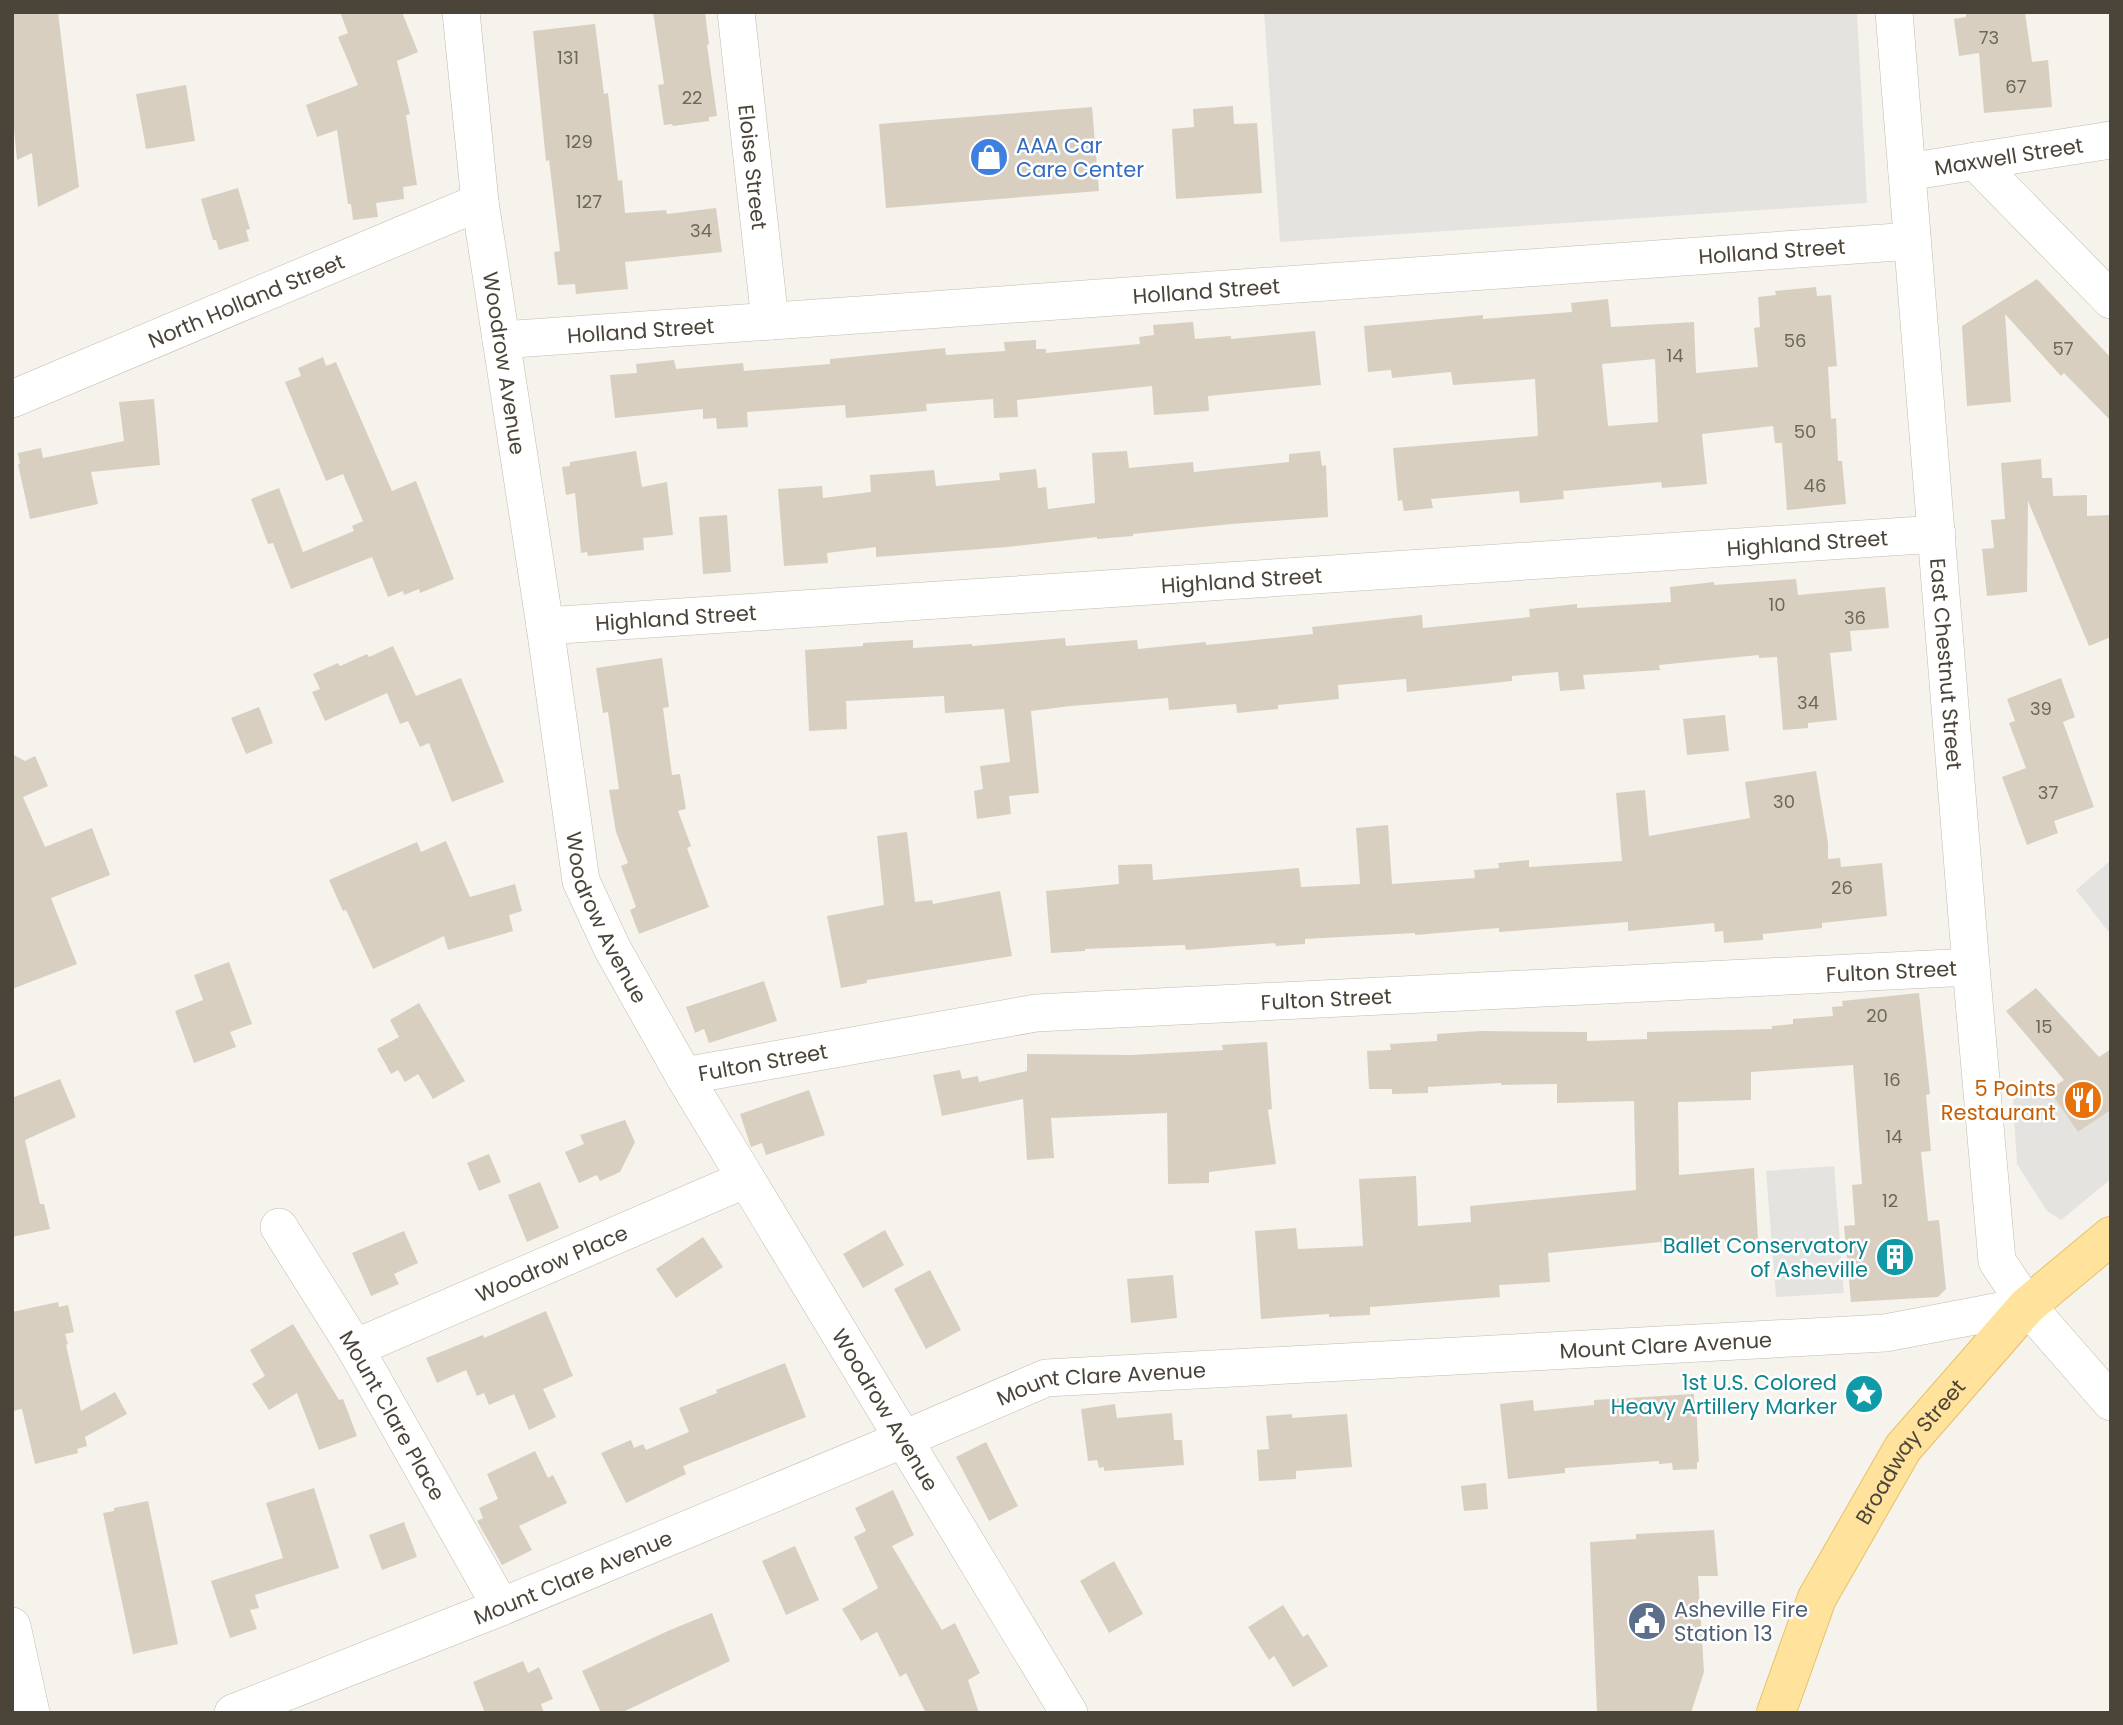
<svg xmlns="http://www.w3.org/2000/svg" width="2123" height="1725" font-family="Poppins,sans-serif">
<style>
.parking{fill:#e5e3e0}
.building{fill:#d8cfc1;fill-rule:evenodd}
.lines{fill:none;stroke-linecap:round;stroke-linejoin:round}
.minor-casing{stroke:#c2bbae;stroke-width:38}
.major-casing{stroke:#e6c16a;stroke-width:40}
.minor{stroke:#fff;stroke-width:37}
.major{stroke:#ffe39c;stroke-width:38}
.labels{text-anchor:middle;dominant-baseline:central;stroke-width:5;stroke-linejoin:round;paint-order:stroke}
.number-label{font-size:18px;fill:#6e675b}
.shop-label{font-size:21px;fill:#366cbe;stroke:#fff;text-anchor:start}
.street-label{font-size:21px;fill:#4b4439;stroke:#fff}
.food-label{font-size:21px;fill:#c56008;stroke:#fff;text-anchor:end}
.culture-label{font-size:21px;fill:#0d838f;stroke:#fff;text-anchor:end}
.service-label{font-size:21px;fill:#4e5e75;stroke:#fff;text-anchor:start}
</style>
<rect width="100%" height="100%" fill="#f6f3ec"/>
<path class="parking" d="M 1264,12 L 1857,12 L 1867,203 L 1280,242 Z
M 2111,860 L 2111,935 L 2076,890 Z
M 2043,1081 L 2078,1132 L 2111,1110 L 2111,1179 L 2061,1220 L 2047,1211 L 2017,1164 L 2013,1100 Z
M 1834,1166 L 1844,1293 L 1776,1297 L 1766,1171 Z"/>
<path class="building" d="M 12,12 L 58,12 L 79,187 L 38,207 L 32,153 L 17,160 L 12,107 Z
M 340,12 L 402,12 L 418,52 L 397,61 L 410,114 L 406,115 L 417,185 L 403,187 L 404,199 L 376,203 L 378,217 L 353,220 L 351,204 L 348,204 L 337,130 L 317,137 L 306,105 L 358,85 L 338,37 L 348,33 Z
M 653,12 L 705,12 L 709,44 L 707,45 L 717,116 L 709,117 L 709,121 L 673,126 L 672,124 L 664,125 L 658,85 L 664,84 Z
M 1966,12 L 2025,12 L 2032,62 L 2048,60 L 2052,107 L 1984,113 L 1979,53 L 1959,56 L 1954,19 L 1966,17 Z
M 595,24 L 604,94 L 608,93 L 618,181 L 622,180 L 625,213 L 666,210 L 667,214 L 716,208 L 722,252 L 625,262 L 628,289 L 576,294 L 575,284 L 558,285 L 554,252 L 560,251 L 549,160 L 546,161 L 533,31 Z
M 186,85 L 195,141 L 146,149 L 136,94 Z
M 1233,106 L 1234,124 L 1257,123 L 1262,193 L 1176,199 L 1172,129 L 1194,127 L 1193,109 Z
M 1092,107 L 1099,191 L 886,208 L 879,124 Z
M 238,188 L 250,229 L 246,230 L 249,241 L 219,250 L 216,240 L 213,240 L 201,199 Z
M 2037,279 L 2111,358 L 2111,421 L 2064,373 L 2061,376 L 2005,314 L 2011,402 L 1967,406 L 1962,326 Z
M 1816,287 L 1817,296 L 1831,295 L 1837,366 L 1828,367 L 1831,419 L 1836,418 L 1838,461 L 1842,461 L 1846,504 L 1787,510 L 1782,443 L 1775,443 L 1773,426 L 1702,434 L 1707,484 L 1662,488 L 1661,482 L 1563,491 L 1564,499 L 1520,503 L 1519,491 L 1431,499 L 1433,508 L 1404,511 L 1402,500 L 1398,501 L 1393,448 L 1538,436 L 1535,379 L 1453,385 L 1451,372 L 1392,378 L 1391,370 L 1368,372 L 1364,326 L 1483,315 L 1483,319 L 1572,312 L 1571,303 L 1608,299 L 1611,327 L 1694,322 L 1696,373 L 1758,367 L 1754,328 L 1760,327 L 1758,297 L 1776,295 L 1775,291 ZM 1655,359 L 1658,422 L 1608,426 L 1602,364 Z
M 1193,322 L 1195,339 L 1231,336 L 1231,339 L 1315,331 L 1321,385 L 1208,396 L 1209,411 L 1154,415 L 1152,386 L 1017,400 L 1018,417 L 994,418 L 993,399 L 926,404 L 927,411 L 846,418 L 845,405 L 747,412 L 748,427 L 717,429 L 716,418 L 703,419 L 703,409 L 615,418 L 610,375 L 637,373 L 636,364 L 674,360 L 676,369 L 743,363 L 744,371 L 830,364 L 830,359 L 945,348 L 946,355 L 1005,351 L 1004,342 L 1036,340 L 1036,349 L 1046,349 L 1046,353 L 1140,344 L 1139,337 L 1154,335 L 1153,325 Z
M 323,357 L 326,366 L 336,362 L 392,491 L 416,481 L 454,579 L 420,593 L 419,589 L 404,595 L 403,591 L 388,597 L 372,557 L 291,589 L 273,543 L 268,544 L 251,499 L 279,488 L 303,552 L 354,531 L 352,526 L 363,521 L 343,474 L 326,481 L 285,382 L 301,376 L 298,368 Z
M 154,399 L 160,465 L 91,472 L 98,504 L 30,519 L 18,464 L 20,464 L 18,453 L 41,448 L 43,458 L 124,441 L 119,402 Z
M 636,451 L 642,487 L 667,482 L 673,535 L 643,538 L 644,550 L 588,556 L 587,552 L 581,553 L 575,493 L 566,495 L 562,467 L 570,466 L 570,462 Z
M 1127,451 L 1129,468 L 1193,462 L 1194,472 L 1289,462 L 1289,454 L 1320,451 L 1322,466 L 1326,465 L 1328,517 L 1231,524 L 1133,534 L 1133,536 L 1097,539 L 1097,537 L 1007,547 L 876,557 L 876,547 L 827,553 L 828,563 L 784,566 L 778,489 L 822,486 L 823,498 L 871,492 L 870,475 L 934,470 L 936,486 L 1000,480 L 999,473 L 1036,469 L 1038,488 L 1046,487 L 1048,509 L 1095,503 L 1092,453 Z
M 2041,459 L 2042,478 L 2052,478 L 2053,496 L 2087,495 L 2087,516 L 2111,515 L 2111,637 L 2089,646 L 2028,501 L 2027,592 L 1987,596 L 1982,549 L 1994,548 L 1991,520 L 2005,519 L 2001,463 Z
M 727,515 L 731,572 L 703,574 L 699,517 Z
M 1796,579 L 1798,595 L 1885,587 L 1889,628 L 1850,631 L 1852,651 L 1830,653 L 1837,720 L 1808,723 L 1808,728 L 1783,730 L 1777,657 L 1759,658 L 1759,655 L 1659,665 L 1660,670 L 1583,675 L 1585,689 L 1560,691 L 1558,672 L 1512,676 L 1512,681 L 1407,692 L 1406,679 L 1338,685 L 1339,699 L 1278,705 L 1278,709 L 1237,713 L 1236,704 L 1169,710 L 1168,698 L 1071,706 L 1031,711 L 1039,793 L 1009,796 L 1011,814 L 977,819 L 974,791 L 983,789 L 980,766 L 1010,762 L 1004,709 L 945,713 L 944,696 L 846,701 L 847,729 L 809,731 L 805,650 L 863,646 L 863,643 L 913,640 L 913,648 L 972,644 L 972,646 L 1065,638 L 1066,646 L 1137,640 L 1138,649 L 1206,642 L 1206,645 L 1313,634 L 1312,627 L 1422,615 L 1423,628 L 1530,617 L 1529,609 L 1577,604 L 1577,608 L 1671,602 L 1670,587 L 1714,582 L 1714,585 Z
M 393,646 L 416,696 L 461,678 L 504,782 L 452,802 L 429,743 L 420,747 L 408,721 L 400,724 L 387,693 L 325,721 L 312,692 L 320,689 L 313,674 L 338,663 L 340,666 L 367,654 L 369,657 Z
M 662,658 L 669,707 L 663,708 L 672,775 L 680,774 L 686,809 L 678,811 L 691,846 L 687,848 L 709,907 L 639,934 L 630,910 L 636,907 L 621,866 L 628,863 L 616,832 L 609,790 L 619,789 L 608,712 L 603,713 L 596,668 Z
M 2061,678 L 2075,717 L 2063,722 L 2094,807 L 2054,821 L 2058,833 L 2027,845 L 2002,777 L 2026,768 L 2009,723 L 2015,721 L 2007,699 Z
M 259,707 L 273,743 L 246,754 L 231,718 Z
M 1725,715 L 1729,751 L 1687,755 L 1683,719 Z
M 12,754 L 25,761 L 35,756 L 48,786 L 23,797 L 45,847 L 92,828 L 110,875 L 51,898 L 77,964 L 12,989 Z
M 1816,771 L 1828,843 L 1828,859 L 1840,858 L 1841,867 L 1882,863 L 1887,916 L 1822,923 L 1822,928 L 1763,934 L 1763,940 L 1724,943 L 1723,931 L 1715,932 L 1714,923 L 1628,931 L 1628,922 L 1499,932 L 1499,928 L 1415,935 L 1415,933 L 1305,939 L 1305,944 L 1276,946 L 1275,943 L 1186,950 L 1185,945 L 1085,949 L 1085,951 L 1051,953 L 1046,891 L 1119,884 L 1118,865 L 1152,864 L 1153,880 L 1299,868 L 1301,887 L 1360,884 L 1356,828 L 1388,825 L 1392,884 L 1475,878 L 1474,870 L 1499,868 L 1498,863 L 1529,860 L 1529,867 L 1622,861 L 1616,793 L 1645,790 L 1649,836 L 1750,818 L 1745,782 Z
M 907,832 L 915,902 L 932,900 L 933,904 L 1000,891 L 1012,956 L 867,980 L 867,983 L 841,988 L 827,916 L 884,905 L 877,836 Z
M 446,841 L 470,897 L 515,884 L 522,911 L 509,915 L 513,931 L 448,950 L 444,936 L 373,969 L 346,910 L 343,911 L 329,880 L 417,842 L 421,852 Z
M 229,962 L 252,1024 L 230,1032 L 236,1047 L 194,1063 L 175,1011 L 203,1000 L 194,975 Z
M 764,981 L 777,1021 L 709,1043 L 704,1029 L 695,1033 L 686,1007 Z
M 2036,988 L 2099,1057 L 2111,1049 L 2111,1110 L 2078,1132 L 2049,1090 L 2064,1080 L 2006,1011 Z
M 1919,993 L 1930,1094 L 1926,1095 L 1931,1151 L 1921,1152 L 1928,1221 L 1939,1220 L 1946,1289 L 1938,1297 L 1851,1302 L 1844,1226 L 1855,1225 L 1852,1185 L 1862,1184 L 1853,1065 L 1751,1072 L 1751,1100 L 1678,1102 L 1679,1175 L 1754,1168 L 1758,1240 L 1725,1243 L 1725,1239 L 1662,1247 L 1661,1242 L 1548,1253 L 1550,1282 L 1499,1285 L 1500,1297 L 1370,1307 L 1370,1315 L 1329,1317 L 1329,1314 L 1261,1319 L 1255,1231 L 1296,1228 L 1298,1249 L 1363,1246 L 1359,1179 L 1416,1176 L 1418,1226 L 1471,1222 L 1470,1206 L 1636,1190 L 1634,1101 L 1557,1103 L 1557,1084 L 1501,1085 L 1501,1083 L 1428,1087 L 1428,1093 L 1392,1094 L 1392,1089 L 1369,1089 L 1367,1051 L 1391,1050 L 1390,1044 L 1437,1041 L 1437,1034 L 1480,1031 L 1587,1032 L 1587,1041 L 1647,1039 L 1647,1032 L 1772,1029 L 1772,1026 L 1793,1024 L 1793,1019 L 1833,1016 L 1832,1007 L 1843,1006 L 1842,1001 Z
M 419,1003 L 465,1081 L 433,1099 L 418,1074 L 405,1082 L 398,1070 L 391,1074 L 377,1049 L 399,1037 L 390,1020 Z
M 1267,1042 L 1272,1109 L 1268,1110 L 1276,1164 L 1209,1172 L 1209,1183 L 1168,1184 L 1167,1113 L 1051,1118 L 1054,1158 L 1027,1160 L 1023,1099 L 942,1116 L 933,1075 L 960,1070 L 962,1079 L 978,1076 L 979,1082 L 1027,1071 L 1027,1054 L 1131,1055 L 1223,1050 L 1222,1045 Z
M 60,1079 L 76,1117 L 25,1140 L 40,1204 L 44,1204 L 50,1229 L 12,1237 L 12,1098 Z
M 809,1090 L 825,1135 L 766,1155 L 762,1143 L 751,1147 L 740,1114 Z
M 625,1120 L 635,1142 L 620,1172 L 600,1181 L 597,1175 L 579,1183 L 565,1152 L 584,1144 L 580,1135 Z
M 489,1154 L 501,1182 L 479,1191 L 467,1163 Z
M 540,1182 L 559,1228 L 527,1242 L 508,1195 Z
M 885,1230 L 904,1265 L 863,1288 L 843,1254 Z
M 404,1231 L 418,1263 L 394,1274 L 399,1284 L 371,1296 L 352,1253 Z
M 703,1237 L 723,1267 L 676,1298 L 656,1269 Z
M 930,1270 L 961,1330 L 926,1349 L 894,1289 Z
M 1173,1275 L 1177,1318 L 1131,1323 L 1127,1279 Z
M 58,1302 L 59,1307 L 68,1305 L 74,1332 L 65,1334 L 68,1344 L 66,1345 L 81,1411 L 115,1392 L 127,1414 L 85,1437 L 87,1446 L 77,1449 L 78,1453 L 35,1464 L 22,1409 L 12,1411 L 12,1312 Z
M 546,1311 L 573,1376 L 543,1389 L 556,1417 L 529,1430 L 514,1394 L 489,1405 L 484,1393 L 477,1396 L 466,1370 L 437,1383 L 426,1358 L 483,1335 L 484,1338 Z
M 293,1324 L 339,1400 L 343,1399 L 357,1436 L 319,1450 L 297,1393 L 269,1410 L 252,1384 L 265,1376 L 250,1350 Z
M 785,1363 L 806,1417 L 683,1466 L 686,1474 L 626,1503 L 601,1453 L 631,1440 L 634,1448 L 643,1444 L 646,1450 L 689,1432 L 679,1408 L 717,1393 L 716,1390 Z
M 1694,1394 L 1694,1401 L 1696,1402 L 1699,1462 L 1697,1462 L 1697,1469 L 1673,1470 L 1672,1463 L 1659,1464 L 1659,1461 L 1565,1468 L 1565,1473 L 1508,1479 L 1500,1404 L 1533,1400 L 1534,1411 L 1594,1405 L 1594,1400 Z
M 1115,1404 L 1117,1418 L 1172,1413 L 1174,1440 L 1182,1440 L 1184,1465 L 1104,1471 L 1104,1467 L 1099,1468 L 1097,1460 L 1088,1461 L 1081,1409 Z
M 1292,1414 L 1292,1418 L 1347,1414 L 1352,1467 L 1296,1471 L 1296,1479 L 1259,1481 L 1257,1450 L 1269,1449 L 1266,1416 Z
M 986,1442 L 1018,1506 L 989,1521 L 956,1457 Z
M 535,1451 L 548,1478 L 553,1475 L 567,1503 L 519,1526 L 532,1550 L 502,1565 L 477,1521 L 483,1518 L 479,1508 L 498,1499 L 487,1474 Z
M 1486,1483 L 1488,1509 L 1464,1511 L 1461,1486 Z
M 314,1488 L 339,1568 L 255,1595 L 259,1608 L 250,1610 L 257,1629 L 230,1638 L 211,1581 L 283,1558 L 266,1503 Z
M 893,1490 L 914,1535 L 892,1546 L 942,1630 L 955,1623 L 980,1673 L 968,1680 L 979,1713 L 926,1713 L 906,1673 L 900,1677 L 877,1632 L 861,1641 L 842,1609 L 878,1588 L 854,1537 L 866,1531 L 855,1508 Z
M 148,1501 L 178,1644 L 133,1654 L 103,1513 L 114,1511 L 114,1508 Z
M 404,1522 L 417,1557 L 382,1570 L 369,1535 Z
M 1714,1530 L 1718,1576 L 1698,1576 L 1704,1672 L 1691,1713 L 1597,1713 L 1590,1542 L 1636,1539 L 1636,1534 Z
M 795,1546 L 819,1600 L 786,1615 L 762,1561 Z
M 1114,1561 L 1143,1614 L 1109,1633 L 1080,1581 Z
M 1283,1605 L 1303,1637 L 1308,1634 L 1328,1666 L 1293,1687 L 1274,1656 L 1269,1660 L 1248,1627 Z
M 712,1613 L 730,1661 L 621,1713 L 601,1713 L 582,1671 L 670,1630 Z
M 523,1661 L 528,1673 L 539,1667 L 553,1699 L 541,1704 L 544,1713 L 485,1713 L 473,1682 Z"/>
<g class="lines">
<defs>
<g id="minor">
<path id="s1" d="M 461,12 L 480,202 L 545,626 L 581,881 L 612,948 L 684,1076 L 1069,1713"/>
<path id="s2" d="M 736,12 L 770,321"/>
<path id="s3" d="M 1894,12 L 1971,967 L 1997,1261 L 2027,1306 L 2111,1402"/>
<path d="M 1975,161 L 2111,300"/>
<path id="s4" d="M 1907,172 L 2111,140"/>
<path id="s5" d="M 501,340 L 1912,241"/>
<path id="s6" d="M 12,399 L 480,202"/>
<path id="s7" d="M 545,626 L 1937,534"/>
<path id="s8" d="M 684,1076 L 1036,1013 L 1971,967"/>
<path id="s9" d="M 279,1227 L 355,1348 L 501,1607"/>
<path id="s10" d="M 355,1348 L 746,1179"/>
<path d="M 12,1626 L 31,1713"/>
<path id="s11" d="M 233,1713 L 501,1607 L 904,1439 L 1046,1378 L 1885,1333 L 2027,1306"/>
</g>
<g id="major">
<path id="s12" d="M 1776,1713 L 1817,1598 L 1903,1448 L 2027,1306 L 2111,1236"/>
</g>
</defs>
<use href="#minor" class="minor-casing"/>
<use href="#major" class="major-casing"/>
<use href="#minor" class="minor"/>
<use href="#major" class="major"/>
</g>
<defs>
<symbol id="shop-disc" viewBox="-11 -11 22 22"><circle r="9.5" fill="#3f7fe0" stroke="#fff"/><path d="M-5-2.5h2.3a2.7 3.5 0 0 1 5.4 0H5L5.5 6h-11ZM-1.5-2.5h3a1.5 2.3 0 0 0-3 0Z" fill="#fff"/></symbol>
<symbol id="restaurant-disc" viewBox="-11 -11 22 22"><circle r="9.5" fill="#e8710a" stroke="#fff"/><path d="M-5-6h1v4h1v-4h1v4h1v-4h1v5L-1.5 .5V6h-2V.5L-5-1ZM5-6V6H3V1.5H1.5Q1.5-4 5-6Z" fill="#fff"/></symbol>
<symbol id="building-disc" viewBox="-11 -11 22 22"><circle r="9.5" fill="#0f9aa8" stroke="#fff"/><path d="M-4-6H4V6H1V3H-1V6H-4ZM-2.5-4.3h1.7v1.8h-1.7ZM.8-4.3h1.7v1.8H.8ZM-2.5-1h1.7V.8h-1.7ZM.8-1h1.7V.8H.8Z" fill="#fff"/></symbol>
<symbol id="sight-disc" viewBox="-11 -11 22 22"><circle r="9.5" fill="#0f9aa8" stroke="#fff"/><path d="M0-6L1.8-2.2L6-1.7L2.9 1.2L3.7 5.4L0 3.3L-3.7 5.4L-2.9 1.2L-6-1.7L-1.8-2.2Z" fill="#fff"/></symbol>
<symbol id="civic-disc" viewBox="-11 -11 22 22"><circle r="9.5" fill="#5c6f8a" stroke="#fff"/><path d="M-.6-6.5H3V-4.5H.6V-3L4-1V1h2V6H-6V1h2V-1L-.6-3ZM-1.2 2.5V6h2.4V2.5Z" fill="#fff"/></symbol>
</defs>
<g fill-rule="evenodd">
<use href="#shop-disc" x="967" y="135" width="44" height="44"/>
<use href="#restaurant-disc" x="2061" y="1078" width="44" height="44"/>
<use href="#building-disc" x="1873" y="1235" width="44" height="44"/>
<use href="#sight-disc" x="1842" y="1372" width="44" height="44"/>
<use href="#civic-disc" x="1625" y="1599" width="44" height="44"/>
</g>
<g class="labels">
<g class="number-label">
<text x="1989" y="37">73</text>
<text x="568" y="57">131</text>
<text x="2016" y="86">67</text>
<text x="692" y="97">22</text>
<text x="579" y="141">129</text>
<text x="589" y="201">127</text>
<text x="701" y="230">34</text>
<text x="1795" y="340">56</text>
<text x="2063" y="348">57</text>
<text x="1675" y="355">14</text>
<text x="1805" y="431">50</text>
<text x="1815" y="485">46</text>
<text x="1777" y="604">10</text>
<text x="1855" y="617">36</text>
<text x="1808" y="702">34</text>
<text x="2041" y="708">39</text>
<text x="2048" y="792">37</text>
<text x="1784" y="801">30</text>
<text x="1842" y="887">26</text>
<text x="1877" y="1015">20</text>
<text x="2044" y="1026">15</text>
<text x="1892" y="1079">16</text>
<text x="1894" y="1136">14</text>
<text x="1890" y="1200">12</text>
</g>
<g class="shop-label">
<text x="1016" y="145">AAA Car<tspan x="1016" dy="24">Care Center</tspan></text>
</g>
<g class="street-label">
<text stroke="none"><textPath href="#s4" startOffset="103">Maxwell Street</textPath></text>
<text stroke="none"><textPath href="#s2" startOffset="156">Eloise Street</textPath></text>
<text stroke="none"><textPath href="#s5" startOffset="1274">Holland Street</textPath></text>
<text stroke="none"><textPath href="#s5" startOffset="707">Holland Street</textPath></text>
<text stroke="none"><textPath href="#s6" startOffset="254">North Holland Street</textPath></text>
<text stroke="none"><textPath href="#s5" startOffset="140">Holland Street</textPath></text>
<text stroke="none"><textPath href="#s1" startOffset="354">Woodrow Avenue</textPath></text>
<text stroke="none"><textPath href="#s7" startOffset="1265">Highland Street</textPath></text>
<text stroke="none"><textPath href="#s7" startOffset="698">Highland Street</textPath></text>
<text stroke="none"><textPath href="#s7" startOffset="131">Highland Street</textPath></text>
<text stroke="none"><textPath href="#s3" startOffset="654">East Chestnut Street</textPath></text>
<text stroke="none"><textPath href="#s1" startOffset="920">Woodrow Avenue</textPath></text>
<text stroke="none"><textPath href="#s8" startOffset="1214">Fulton Street</textPath></text>
<text stroke="none"><textPath href="#s8" startOffset="648">Fulton Street</textPath></text>
<text stroke="none"><textPath href="#s8" startOffset="80">Fulton Street</textPath></text>
<text stroke="none"><textPath href="#s10" startOffset="214">Woodrow Place</textPath></text>
<text stroke="none"><textPath href="#s11" startOffset="1500">Mount Clare Avenue</textPath></text>
<text stroke="none"><textPath href="#s11" startOffset="933">Mount Clare Avenue</textPath></text>
<text stroke="none"><textPath href="#s1" startOffset="1488">Woodrow Avenue</textPath></text>
<text stroke="none"><textPath href="#s9" startOffset="220">Mount Clare Place</textPath></text>
<text stroke="none"><textPath href="#s12" startOffset="296">Broadway Street</textPath></text>
<text stroke="none"><textPath href="#s11" startOffset="366">Mount Clare Avenue</textPath></text>
</g>
<g class="food-label">
<text x="2056" y="1088">5 Points<tspan x="2056" dy="24">Restaurant</tspan></text>
</g>
<g class="culture-label">
<text x="1868" y="1245">Ballet Conservatory<tspan x="1868" dy="24">of Asheville</tspan></text>
<text x="1837" y="1382">1st U.S. Colored<tspan x="1837" dy="24">Heavy Artillery Marker</tspan></text>
</g>
<g class="service-label">
<text x="1674" y="1609">Asheville Fire<tspan x="1674" dy="24">Station 13</tspan></text>
</g>
</g>
<rect width="2123" height="1725" fill="none" stroke="#4b4439" stroke-width="28"/>
</svg>
